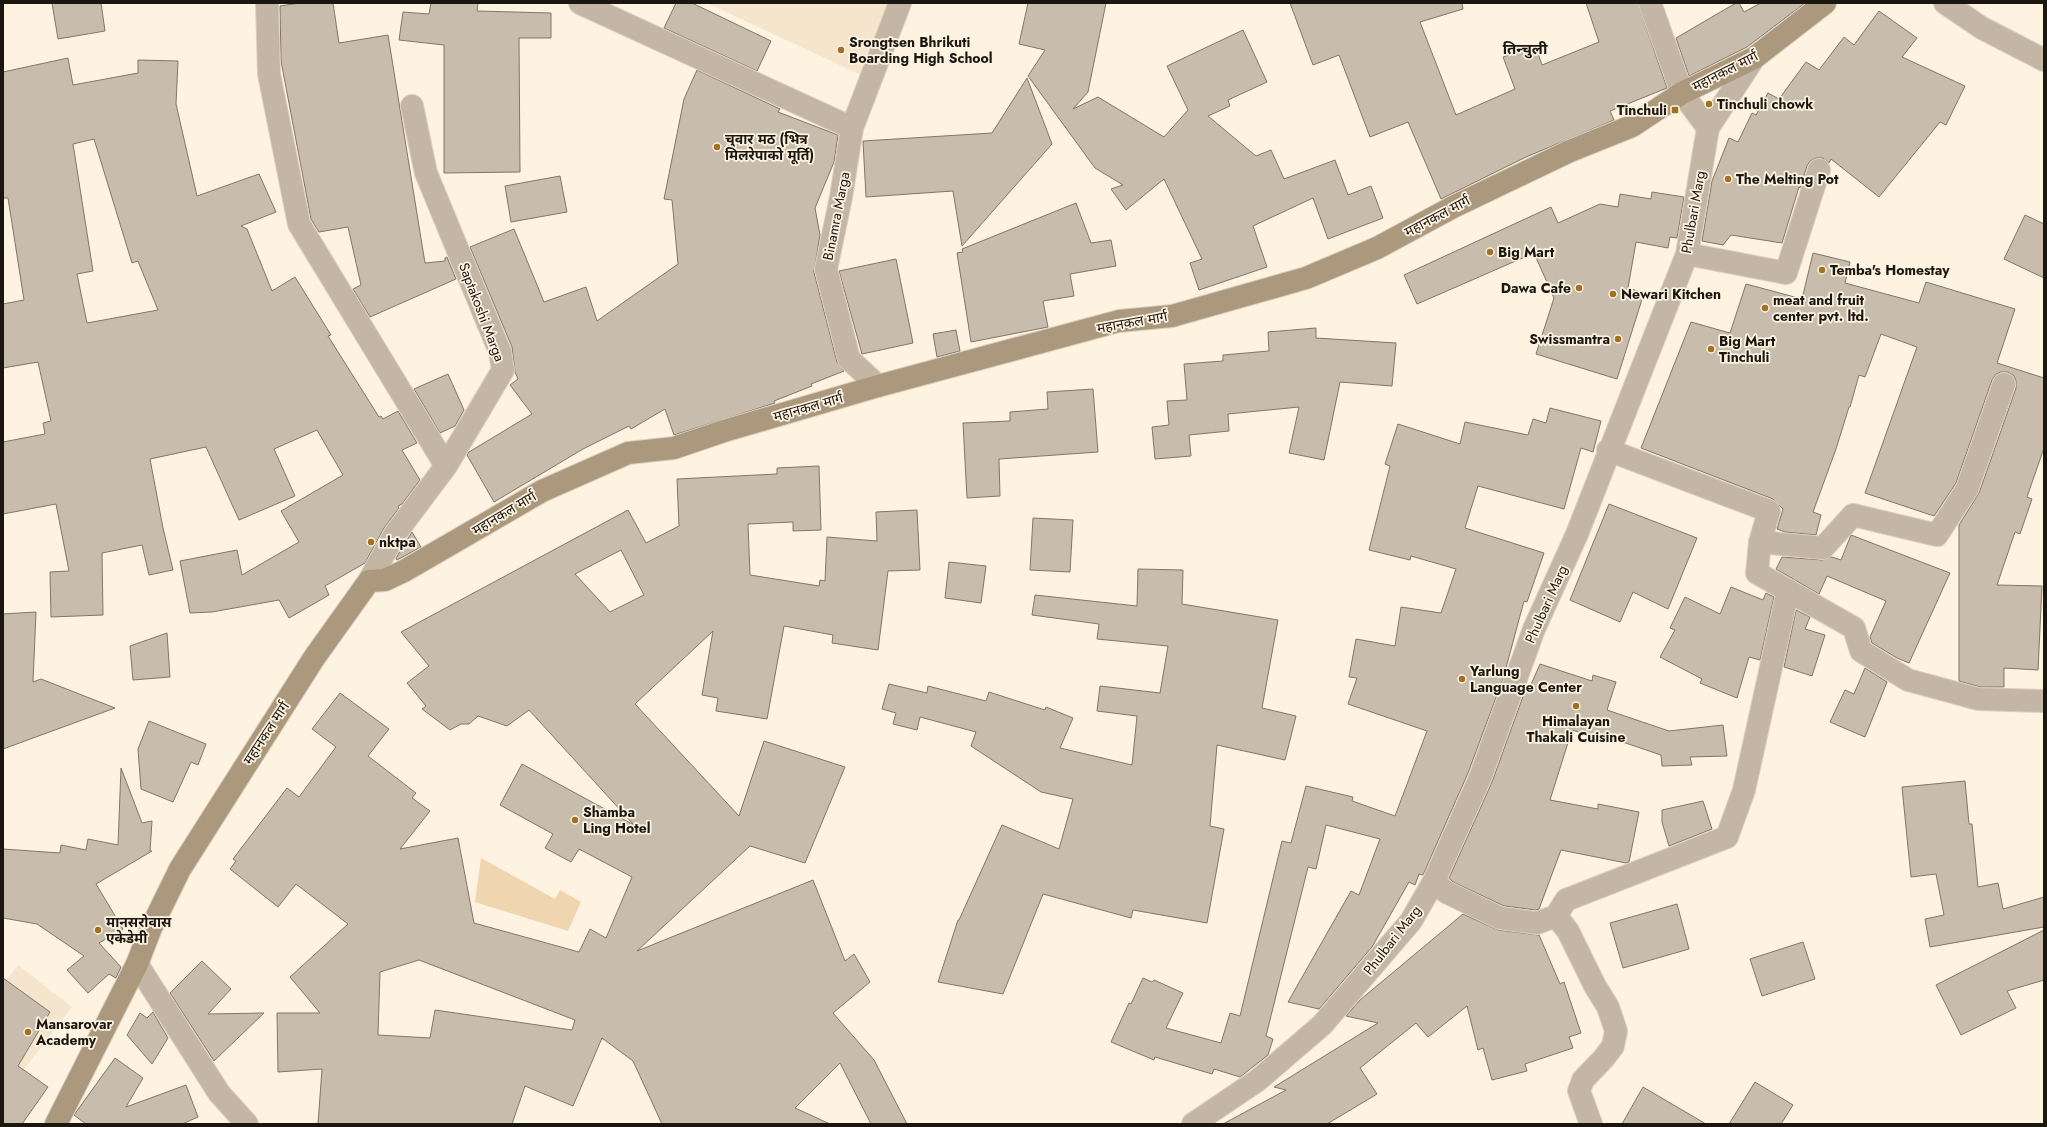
<svg xmlns="http://www.w3.org/2000/svg" width="2047" height="1127" font-family="Jost,'Noto Sans Devanagari',sans-serif">
<style>
.built{fill:#f5e5cd}
.green{fill:#efd5b0}
.building{fill:#c8bcac;stroke:#817667;fill-rule:evenodd}
.lines{fill:none;stroke-linecap:round;stroke-linejoin:round}
.minor-casing{stroke:#dacfc0;stroke-width:24}
.secondary-casing{stroke:#dacfc0;stroke-width:24}
.minor{stroke:#c3b6a4;stroke-width:22}
.secondary{stroke:#ab987d;stroke-width:22}
.poi-dot{fill:#9f7223;stroke:#fef2e1;stroke-width:1.5}
.labels{text-anchor:middle;dominant-baseline:central;stroke-width:3.5;stroke-linejoin:round;paint-order:stroke}
.poi-label{font-size:14px;font-weight:bold;fill:#1a1610;stroke:#fef2e1;text-anchor:start}
.street-label{font-size:14px;fill:#1a1610;stroke:#fef2e1}
.neighbourhood-label{font-size:15px;font-weight:bold;fill:#1a1610;stroke:#fef2e1}
</style>
<rect width="100%" height="100%" fill="#fef2e1"/>
<path class="built" d="M 707,3 L 890,3 L 863,76 Z
M 18,965 L 72,1007 L 22,1072 L 3,1057 L 3,984 Z"/>
<path class="green" d="M 481,858 L 555,899 L 560,890 L 581,902 L 568,931 L 475,902 Z"/>
<path class="building" d="M 52,3 L 101,3 L 105,31 L 58,39 Z
M 300,3 L 333,3 L 339,43 L 388,35 L 425,263 L 445,261 L 445,258 L 447,257 L 456,279 L 370,317 L 353,289 L 361,285 L 348,227 L 319,232 L 311,219 L 281,61 L 280,6 Z
M 431,3 L 478,3 L 477,11 L 551,13 L 551,38 L 519,38 L 520,172 L 444,173 L 444,45 L 399,40 L 403,12 L 429,14 Z
M 676,3 L 692,3 L 771,41 L 757,71 L 664,28 Z
M 1028,3 L 1106,3 L 1088,92 L 1073,109 L 1098,97 L 1164,137 L 1188,110 L 1167,66 L 1243,30 L 1267,82 L 1228,100 L 1230,106 L 1208,116 L 1256,156 L 1271,150 L 1284,179 L 1335,160 L 1348,195 L 1371,186 L 1383,218 L 1328,239 L 1313,198 L 1253,226 L 1267,267 L 1199,290 L 1190,263 L 1202,259 L 1164,179 L 1126,210 L 1111,189 L 1123,185 L 1095,168 L 1028,76 L 1045,50 L 1019,44 Z
M 1290,3 L 1462,3 L 1463,9 L 1420,22 L 1456,115 L 1515,89 L 1503,57 L 1535,45 L 1542,65 L 1599,42 L 1586,3 L 1638,3 L 1667,88 L 1610,111 L 1614,120 L 1526,157 L 1441,199 L 1408,122 L 1370,137 L 1339,55 L 1313,65 Z
M 1736,3 L 1739,3 L 1744,12 L 1761,3 L 1805,3 L 1747,47 L 1689,76 L 1676,38 Z
M 1879,11 L 1917,38 L 1902,57 L 1965,86 L 1946,125 L 1940,122 L 1879,197 L 1831,159 L 1829,163 L 1823,158 L 1816,158 L 1810,161 L 1807,166 L 1800,188 L 1799,187 L 1782,243 L 1731,235 L 1723,245 L 1702,241 L 1712,181 L 1729,138 L 1738,142 L 1752,113 L 1756,115 L 1768,93 L 1779,99 L 1806,62 L 1819,70 L 1844,37 L 1854,45 Z
M 68,58 L 73,85 L 138,73 L 138,60 L 178,61 L 176,104 L 197,196 L 259,174 L 276,212 L 241,226 L 247,229 L 272,291 L 295,277 L 331,335 L 328,336 L 379,417 L 381,416 L 383,419 L 398,411 L 417,443 L 402,450 L 420,480 L 402,504 L 398,506 L 399,508 L 384,528 L 365,563 L 325,586 L 329,595 L 289,618 L 279,600 L 212,612 L 190,613 L 180,561 L 237,550 L 242,575 L 299,542 L 281,511 L 343,475 L 317,430 L 274,449 L 295,496 L 239,520 L 206,447 L 150,459 L 163,528 L 173,570 L 149,575 L 142,545 L 102,553 L 103,615 L 51,617 L 50,572 L 69,571 L 56,504 L 3,514 L 3,442 L 45,434 L 43,423 L 51,421 L 38,362 L 3,368 L 3,304 L 24,300 L 8,198 L 3,198 L 3,72 ZM 94,139 L 132,263 L 138,261 L 158,310 L 87,323 L 77,274 L 93,271 L 73,144 Z
M 697,70 L 780,109 L 778,112 L 838,135 L 834,162 L 815,208 L 820,235 L 814,272 L 837,362 L 844,371 L 811,384 L 812,386 L 774,401 L 775,403 L 674,435 L 665,409 L 631,429 L 629,426 L 583,449 L 494,502 L 467,455 L 469,452 L 532,414 L 510,385 L 518,379 L 515,372 L 512,347 L 470,247 L 514,229 L 544,302 L 586,287 L 597,321 L 678,264 L 672,200 L 664,199 L 684,99 Z
M 1027,78 L 1052,144 L 962,246 L 953,191 L 866,197 L 863,141 L 992,133 Z
M 560,176 L 567,212 L 511,222 L 505,186 Z
M 1652,192 L 1684,197 L 1677,238 L 1670,237 L 1668,248 L 1636,242 L 1628,288 L 1644,293 L 1617,379 L 1536,354 L 1554,298 L 1534,253 L 1417,304 L 1404,275 L 1551,207 L 1558,223 L 1600,204 L 1618,207 L 1620,194 L 1651,199 Z
M 1076,203 L 1091,243 L 1111,240 L 1116,266 L 1070,274 L 1074,296 L 1043,301 L 1048,327 L 971,342 L 957,253 L 963,252 L 962,249 Z
M 2025,215 L 2044,224 L 2044,278 L 2004,259 Z
M 1813,253 L 1850,262 L 1845,283 L 1919,303 L 1926,282 L 2015,309 L 1997,363 L 2044,378 L 2044,448 L 2027,497 L 2032,499 L 2020,534 L 2015,532 L 1997,585 L 2042,586 L 2038,670 L 2004,668 L 2004,687 L 1980,687 L 1959,681 L 1959,525 L 1979,493 L 2016,388 L 2016,381 L 2014,376 L 2008,372 L 2001,372 L 1996,374 L 1992,380 L 1956,483 L 1934,516 L 1865,493 L 1917,347 L 1881,334 L 1865,377 L 1859,375 L 1850,407 L 1849,407 L 1836,449 L 1813,512 L 1821,515 L 1816,535 L 1785,532 L 1777,529 L 1783,509 L 1773,499 L 1641,448 L 1691,322 L 1730,333 L 1746,284 L 1802,299 Z
M 896,259 L 913,343 L 862,354 L 839,271 Z
M 1316,328 L 1316,338 L 1396,343 L 1392,386 L 1340,382 L 1324,460 L 1289,453 L 1299,407 L 1228,414 L 1229,431 L 1189,435 L 1191,456 L 1155,459 L 1152,427 L 1169,425 L 1167,401 L 1187,400 L 1184,364 L 1223,361 L 1223,355 L 1269,351 L 1268,332 Z
M 956,330 L 960,351 L 937,357 L 933,334 Z
M 448,374 L 464,410 L 455,426 L 440,433 L 414,389 Z
M 1093,389 L 1098,452 L 999,459 L 1000,496 L 967,498 L 963,423 L 1010,421 L 1010,412 L 1048,409 L 1047,392 Z
M 1550,408 L 1601,421 L 1593,452 L 1581,448 L 1564,509 L 1478,486 L 1465,528 L 1544,553 L 1527,602 L 1524,601 L 1503,679 L 1468,773 L 1423,875 L 1419,874 L 1415,885 L 1409,882 L 1372,947 L 1319,1009 L 1288,1002 L 1351,891 L 1359,895 L 1380,839 L 1326,825 L 1316,869 L 1308,867 L 1266,1036 L 1273,1039 L 1268,1055 L 1240,1077 L 1214,1069 L 1212,1074 L 1155,1057 L 1154,1060 L 1111,1042 L 1129,1003 L 1131,1004 L 1143,978 L 1152,982 L 1154,980 L 1183,993 L 1166,1028 L 1221,1043 L 1230,1013 L 1240,1016 L 1282,841 L 1291,843 L 1306,786 L 1353,797 L 1352,801 L 1395,816 L 1427,731 L 1348,704 L 1357,678 L 1349,677 L 1356,639 L 1395,646 L 1401,607 L 1441,613 L 1456,569 L 1411,556 L 1410,560 L 1369,550 L 1390,466 L 1385,464 L 1398,424 L 1460,444 L 1465,422 L 1528,435 L 1533,419 L 1546,423 Z
M 819,466 L 821,530 L 793,531 L 793,522 L 748,524 L 750,575 L 819,586 L 820,580 L 825,581 L 827,537 L 877,541 L 876,512 L 917,510 L 920,570 L 888,571 L 878,650 L 832,643 L 833,635 L 784,626 L 767,719 L 716,711 L 718,698 L 702,695 L 713,631 L 635,704 L 739,816 L 764,741 L 845,767 L 805,863 L 750,846 L 637,951 L 813,880 L 845,961 L 854,954 L 870,982 L 833,1013 L 874,1060 L 907,1124 L 871,1124 L 840,1063 L 795,1108 L 830,1124 L 662,1124 L 633,1061 L 602,1038 L 573,1106 L 525,1086 L 512,1124 L 318,1124 L 322,1069 L 278,1072 L 277,1013 L 320,1013 L 290,977 L 348,924 L 296,884 L 278,907 L 230,869 L 236,861 L 233,859 L 287,788 L 299,797 L 336,747 L 312,729 L 340,693 L 389,729 L 368,756 L 416,793 L 412,798 L 430,811 L 400,849 L 458,838 L 474,923 L 579,952 L 590,929 L 606,938 L 632,877 L 579,849 L 571,862 L 545,848 L 553,834 L 500,805 L 522,764 L 634,825 L 529,710 L 507,726 L 478,716 L 469,724 L 461,724 L 450,730 L 422,709 L 426,706 L 407,683 L 429,666 L 401,632 L 628,510 L 646,543 L 679,526 L 677,479 L 777,474 L 777,468 ZM 621,550 L 644,595 L 610,612 L 575,574 ZM 419,960 L 575,1020 L 572,1030 L 435,1010 L 430,1038 L 378,1035 L 380,972 Z
M 1609,504 L 1697,538 L 1668,609 L 1633,592 L 1620,622 L 1570,600 Z
M 1033,518 L 1073,520 L 1070,572 L 1030,570 Z
M 412,532 L 421,547 L 397,560 L 396,558 Z
M 1851,535 L 1950,573 L 1909,663 L 1897,658 L 1872,643 L 1870,637 L 1886,601 L 1827,576 L 1819,594 L 1776,569 L 1782,557 L 1822,560 L 1832,557 L 1841,560 Z
M 949,562 L 986,566 L 981,603 L 945,598 Z
M 1138,569 L 1183,570 L 1182,604 L 1278,620 L 1262,708 L 1296,716 L 1285,760 L 1217,745 L 1210,826 L 1224,829 L 1207,923 L 1133,910 L 1131,918 L 1043,894 L 1003,994 L 938,982 L 958,920 L 959,920 L 1002,825 L 1059,849 L 1073,799 L 1041,792 L 971,746 L 976,732 L 920,717 L 917,730 L 893,724 L 896,713 L 882,709 L 889,684 L 927,693 L 928,686 L 986,701 L 989,692 L 1045,710 L 1046,707 L 1073,718 L 1060,748 L 1132,765 L 1137,716 L 1097,711 L 1100,686 L 1160,693 L 1168,646 L 1097,639 L 1099,624 L 1032,615 L 1035,595 L 1137,606 Z
M 1731,587 L 1763,600 L 1766,593 L 1774,597 L 1760,660 L 1749,657 L 1737,698 L 1700,683 L 1702,679 L 1660,657 L 1675,630 L 1670,628 L 1685,597 L 1720,614 Z
M 1796,610 L 1810,617 L 1805,629 L 1825,635 L 1812,676 L 1784,667 Z
M 36,612 L 33,682 L 41,679 L 115,708 L 3,749 L 3,614 Z
M 167,633 L 170,677 L 133,680 L 130,646 Z
M 1540,664 L 1592,681 L 1593,675 L 1616,682 L 1607,710 L 1669,731 L 1723,725 L 1727,756 L 1690,757 L 1692,765 L 1662,766 L 1661,755 L 1599,734 L 1598,738 L 1572,730 L 1550,800 L 1598,809 L 1598,804 L 1639,812 L 1629,862 L 1626,863 L 1561,850 L 1539,909 L 1536,910 L 1504,906 L 1453,882 L 1449,878 L 1492,782 L 1526,688 L 1529,689 Z
M 1865,668 L 1887,682 L 1865,737 L 1830,722 L 1845,690 L 1854,694 Z
M 149,721 L 206,744 L 198,765 L 191,762 L 173,802 L 141,789 L 138,749 Z
M 121,768 L 142,823 L 152,821 L 150,851 L 152,851 L 96,884 L 123,929 L 99,943 L 121,967 L 116,978 L 109,974 L 88,993 L 67,970 L 84,956 L 37,924 L 3,918 L 3,849 L 60,853 L 61,845 L 86,850 L 88,839 L 118,845 Z
M 1965,781 L 1969,824 L 1972,824 L 1978,887 L 1998,883 L 2003,909 L 2044,897 L 2044,927 L 1930,947 L 1925,919 L 1944,915 L 1936,874 L 1911,877 L 1902,787 Z
M 1703,801 L 1712,829 L 1669,846 L 1662,822 L 1662,810 Z
M 1677,904 L 1689,949 L 1623,968 L 1610,923 Z
M 1463,914 L 1498,930 L 1539,935 L 1560,984 L 1564,982 L 1581,1033 L 1569,1037 L 1573,1048 L 1525,1064 L 1527,1071 L 1492,1080 L 1483,1048 L 1478,1050 L 1467,1006 L 1428,1037 L 1416,1023 L 1360,1068 L 1377,1094 L 1327,1124 L 1223,1124 L 1286,1090 L 1274,1087 L 1378,1023 L 1346,1016 L 1360,1000 Z
M 2044,930 L 2044,980 L 2007,991 L 2016,1008 L 1961,1035 L 1936,985 Z
M 1803,942 L 1815,979 L 1762,996 L 1750,959 Z
M 202,961 L 231,989 L 208,1014 L 264,1013 L 214,1061 L 170,993 Z
M 3,978 L 50,1012 L 18,1066 L 48,1087 L 22,1124 L 3,1124 Z
M 153,1012 L 168,1038 L 152,1064 L 127,1035 L 140,1013 L 147,1018 Z
M 115,1058 L 143,1078 L 126,1107 L 186,1085 L 198,1117 L 182,1124 L 86,1124 L 74,1115 Z
M 1755,1082 L 1793,1105 L 1781,1124 L 1729,1124 Z
M 1643,1087 L 1706,1124 L 1622,1124 Z"/>
<g class="lines">
<defs>
<path id="minor" d="M 267,3 L 269,74 L 299,224 L 446,466
M 580,3 L 852,128
M 1945,3 L 1982,28 L 2044,60
M 1708,128 L 1754,58
M 1687,254 L 1786,273 L 1819,170
M 878,386 L 849,359 L 826,269 L 841,197 L 852,128 L 900,3
M 1608,450 L 1769,511 L 1760,542 L 1757,573 L 1854,628 L 1861,651 L 1908,680 L 1978,699 L 2044,701
M 1760,542 L 1823,548 L 1853,515 L 1937,535 L 1967,489 L 2004,384
M 369,581 L 395,534 L 446,466 L 503,370 L 500,352 L 426,173 L 412,106
M 1434,881 L 1446,892 L 1500,918 L 1537,923 L 1556,916 L 1568,931 L 1595,986 L 1608,1007 L 1616,1031 L 1613,1046 L 1604,1058 L 1583,1080 L 1579,1091 L 1591,1124
M 1556,916 L 1566,900 L 1727,837 L 1744,790 L 1788,590
M 137,964 L 219,1093 L 247,1124
M 1193,1124 L 1258,1080 L 1322,1025 L 1411,921 L 1434,881 L 1480,778 L 1534,629 L 1577,534 L 1687,254 L 1708,128 L 1682,93 L 1650,3"/>
<path id="secondary" d="M 56,1124 L 137,964 L 151,928 L 180,869 L 314,658 L 369,581 L 385,580 L 404,571 L 542,491 L 628,453 L 674,448 L 724,431 L 878,386 L 1119,321 L 1172,316 L 1306,278 L 1377,248 L 1453,207 L 1570,151 L 1632,126 L 1682,93 L 1754,58 L 1825,3"/>
</defs>
<use href="#minor" class="minor-casing"/>
<use href="#secondary" class="secondary-casing"/>
<use href="#minor" class="minor"/>
<use href="#secondary" class="secondary"/>
</g>
<g class="poi-dot">
<circle cx="841" cy="50" r="4"/>
<circle cx="1709" cy="104" r="4"/>
<rect x="1671" y="106" width="8" height="8" rx="2"/>
<circle cx="717" cy="147" r="4"/>
<circle cx="1728" cy="179" r="4"/>
<circle cx="1490" cy="252" r="4"/>
<circle cx="1822" cy="270" r="4"/>
<circle cx="1579" cy="288" r="4"/>
<circle cx="1613" cy="294" r="4"/>
<circle cx="1765" cy="308" r="4"/>
<circle cx="1618" cy="339" r="4"/>
<circle cx="1711" cy="349" r="4"/>
<circle cx="371" cy="542" r="4"/>
<circle cx="1462" cy="679" r="4"/>
<circle cx="1576" cy="706" r="4"/>
<circle cx="575" cy="820" r="4"/>
<circle cx="98" cy="930" r="4"/>
<circle cx="28" cy="1032" r="4"/>
</g>
<g class="labels">
<g class="poi-label">
<text x="849" y="42">Srongtsen Bhrikuti<tspan x="849" dy="16">Boarding High School</tspan></text>
<text x="1717" y="104">Tinchuli chowk</text>
<text x="1667" y="110" text-anchor="end">Tinchuli</text>
<text x="725" y="139">चुवार मठ (भित्र<tspan x="725" dy="16">मिलरेपाको मूर्ति)</tspan></text>
<text x="1736" y="179">The Melting Pot</text>
<text x="1498" y="252">Big Mart</text>
<text x="1830" y="270">Temba's Homestay</text>
<text x="1571" y="288" text-anchor="end">Dawa Cafe</text>
<text x="1621" y="294">Newari Kitchen</text>
<text x="1773" y="300">meat and fruit<tspan x="1773" dy="16">center pvt. ltd.</tspan></text>
<text x="1610" y="339" text-anchor="end">Swissmantra</text>
<text x="1719" y="341">Big Mart<tspan x="1719" dy="16">Tinchuli</tspan></text>
<text x="379" y="542">nktpa</text>
<text x="1470" y="671">Yarlung<tspan x="1470" dy="16">Language Center</tspan></text>
<text x="1576" y="721" text-anchor="middle">Himalayan<tspan x="1576" dy="16">Thakali Cuisine</tspan></text>
<text x="583" y="812">Shamba<tspan x="583" dy="16">Ling Hotel</tspan></text>
<text x="106" y="922">मानसरोवास<tspan x="106" dy="16">एकेडेमी</tspan></text>
<text x="36" y="1024">Mansarovar<tspan x="36" dy="16">Academy</tspan></text>
</g>
<g class="street-label">
<text transform="translate(1725 71) rotate(-27)">महानकल मार्ग</text>
<text transform="translate(1693 212) rotate(-80)">Phulbari Marg</text>
<text transform="translate(836 216) rotate(-79)">Binamra Marga</text>
<text transform="translate(1437 216) rotate(-28)">महानकल मार्ग</text>
<text transform="translate(482 312) rotate(69)">Saptakoshi Marga</text>
<text transform="translate(1132 322) rotate(-10)">महानकल मार्ग</text>
<text transform="translate(808 407) rotate(-16)">महानकल मार्ग</text>
<text transform="translate(504 513) rotate(-31)">महानकल मार्ग</text>
<text transform="translate(1546 604) rotate(-66)">Phulbari Marg</text>
<text transform="translate(266 733) rotate(-57)">महानकल मार्ग</text>
<text transform="translate(1392 940) rotate(-52)">Phulbari Marg</text>
</g>
<g class="neighbourhood-label">
<text x="1525" y="49">तिन्चुली</text>
</g>
</g>
<rect width="2047" height="1127" fill="none" stroke="#1a1610" stroke-width="8"/>
</svg>
